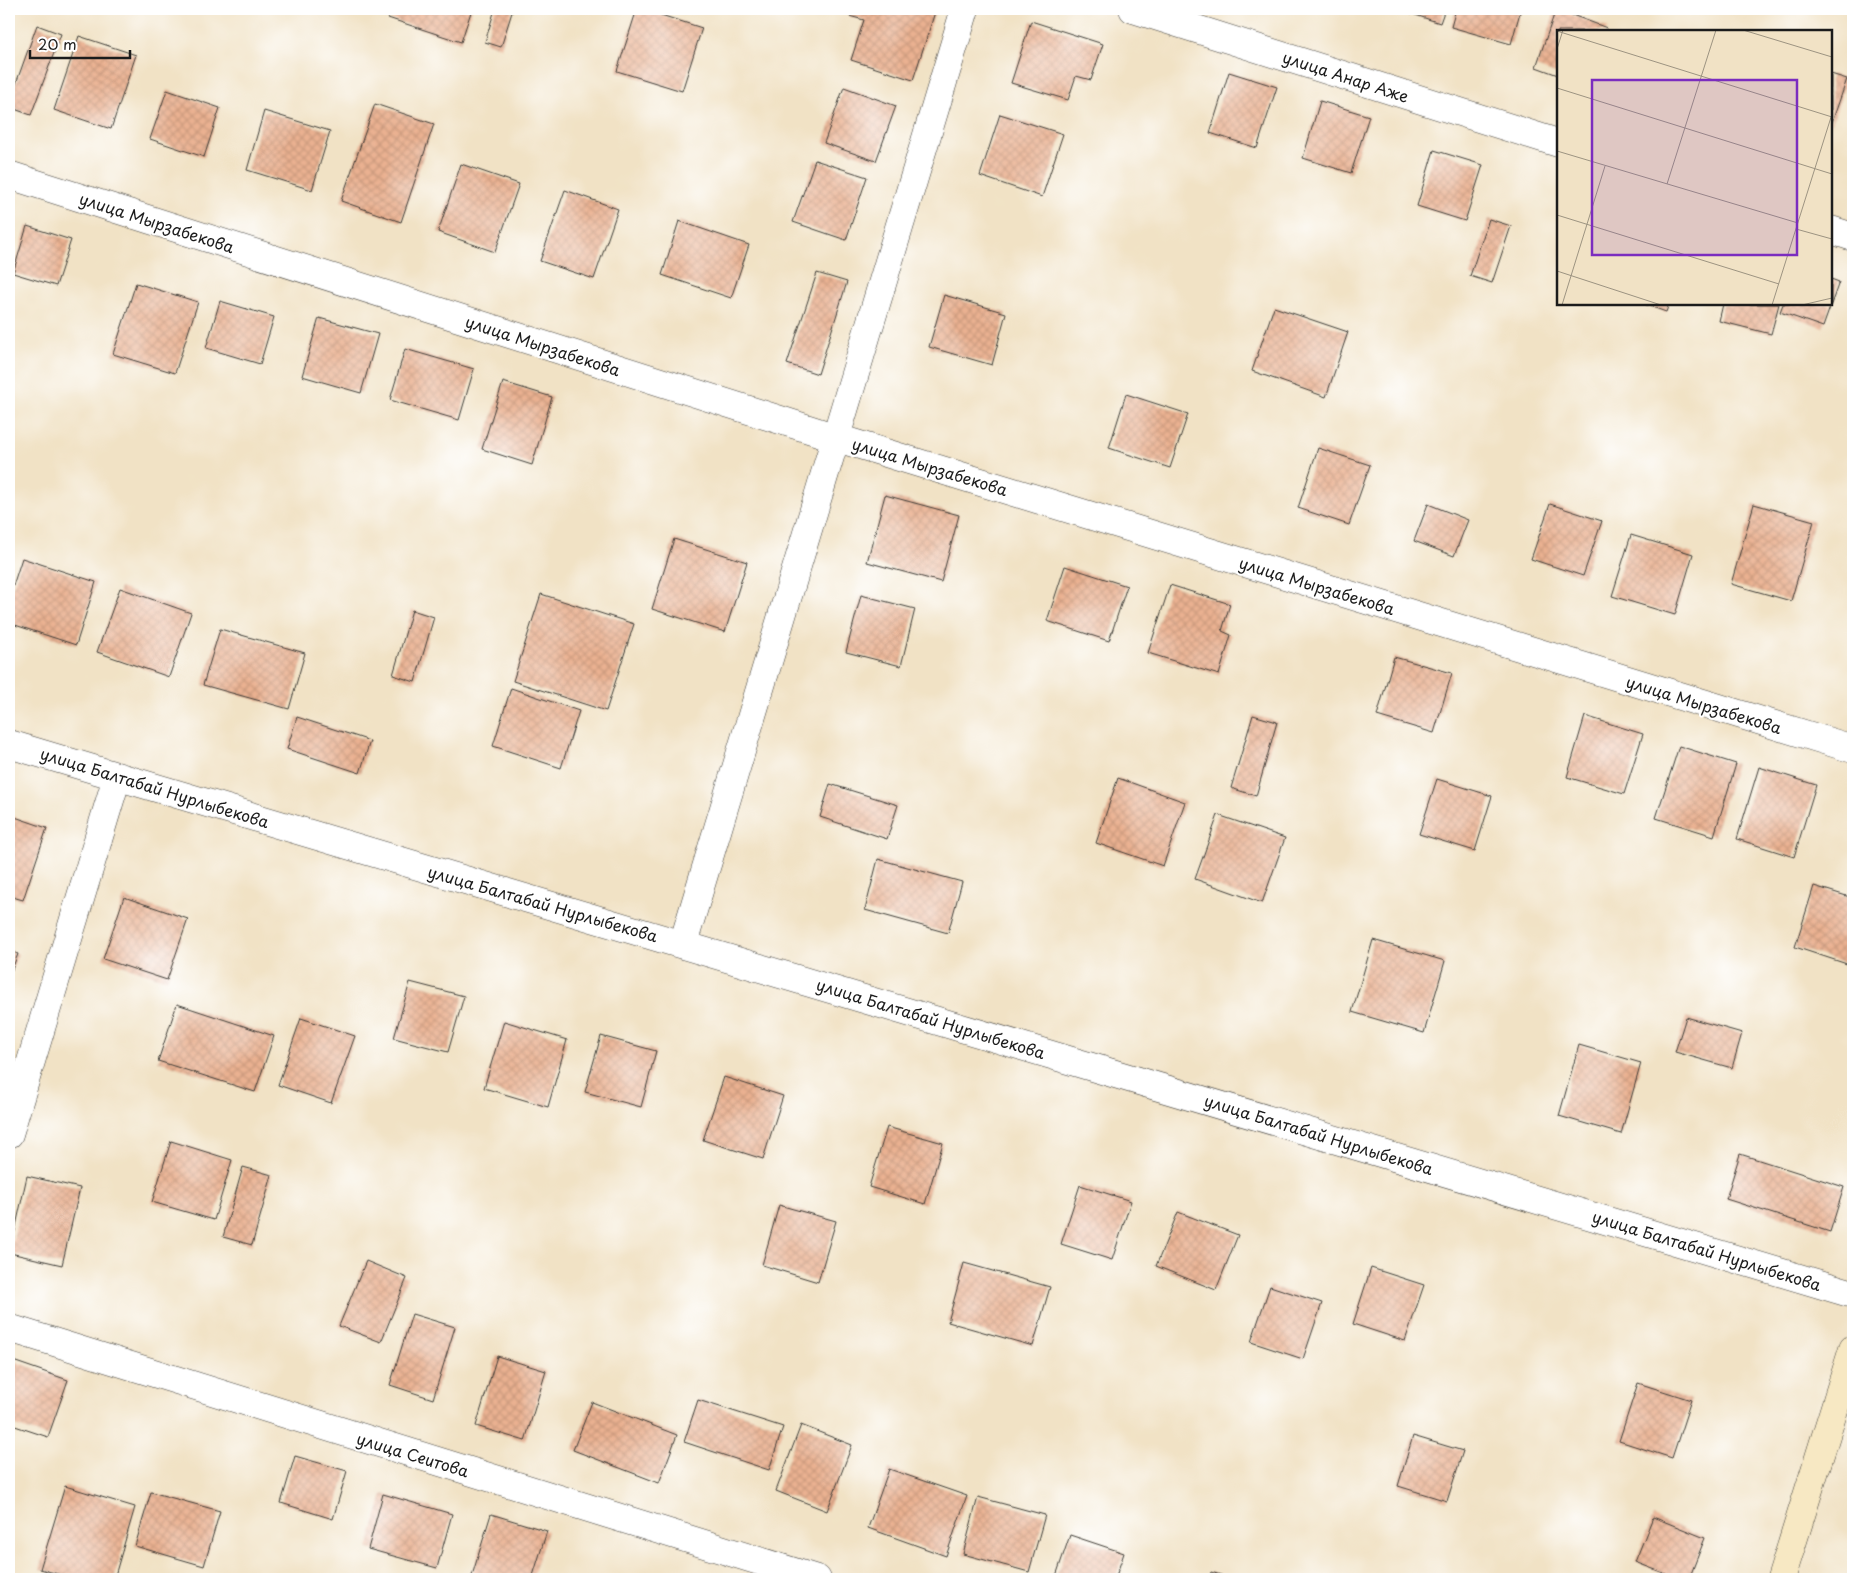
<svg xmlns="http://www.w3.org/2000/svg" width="1862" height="1588" font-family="'Playpen Sans',sans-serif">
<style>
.building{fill:url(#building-cross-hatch)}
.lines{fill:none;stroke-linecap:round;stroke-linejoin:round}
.minor-casing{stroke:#3c3a35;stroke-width:29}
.secondary-casing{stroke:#3c3a35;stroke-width:29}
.minor{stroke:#fff;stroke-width:28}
.secondary{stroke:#f7e8c3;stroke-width:28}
.labels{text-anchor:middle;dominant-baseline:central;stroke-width:4;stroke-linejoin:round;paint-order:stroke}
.street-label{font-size:16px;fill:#1c1c1c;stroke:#fff}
.inset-road{fill:none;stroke:#9c9381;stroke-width:1}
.view{fill:#7b2cbf;fill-opacity:0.15;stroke:#7b2cbf;stroke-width:2.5}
.inset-edge{fill:none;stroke:#1c1c1c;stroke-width:2.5}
</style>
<defs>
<pattern id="building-cross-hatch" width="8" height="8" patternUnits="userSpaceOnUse" patternTransform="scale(1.25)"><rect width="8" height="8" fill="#eab191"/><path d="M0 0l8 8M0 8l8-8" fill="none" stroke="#c8987c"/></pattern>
</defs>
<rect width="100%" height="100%" fill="#fff"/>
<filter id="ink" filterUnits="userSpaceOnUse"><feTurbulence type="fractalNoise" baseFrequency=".02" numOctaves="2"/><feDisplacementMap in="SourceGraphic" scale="10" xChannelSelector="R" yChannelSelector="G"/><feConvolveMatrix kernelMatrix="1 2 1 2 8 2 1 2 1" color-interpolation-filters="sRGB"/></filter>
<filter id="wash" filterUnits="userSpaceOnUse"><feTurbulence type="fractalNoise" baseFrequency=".0096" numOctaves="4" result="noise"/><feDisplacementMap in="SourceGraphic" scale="20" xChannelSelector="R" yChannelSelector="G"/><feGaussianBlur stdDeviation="1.12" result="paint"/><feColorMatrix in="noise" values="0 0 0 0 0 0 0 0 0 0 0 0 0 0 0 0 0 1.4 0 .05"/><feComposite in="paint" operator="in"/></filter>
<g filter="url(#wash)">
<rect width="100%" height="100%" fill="#f1e2c5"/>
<g id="blocks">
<path class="building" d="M 391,9 L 472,9 L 461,42 L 388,18 Z
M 495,9 L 513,9 L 501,47 L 485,42 Z
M 637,9 L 642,9 L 702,28 L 682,91 L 617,71 Z
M 851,9 L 936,9 L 913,80 L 851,60 L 864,20 L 849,16 Z
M 1397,9 L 1445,9 L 1440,23 Z
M 1456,9 L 1521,9 L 1511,44 L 1451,27 Z
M 1556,9 L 1607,28 L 1606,31 L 1558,31 L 1558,75 L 1536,67 Z
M 1031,21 L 1103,44 L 1091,80 L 1076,76 L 1068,100 L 1011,83 Z
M 37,25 L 61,34 L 31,115 L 9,107 L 9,103 Z
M 79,36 L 136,55 L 111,129 L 54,110 Z
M 1229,72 L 1277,87 L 1257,148 L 1210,133 Z
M 1831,74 L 1847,79 L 1831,125 Z
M 844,87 L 896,106 L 876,161 L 824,143 Z
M 167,90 L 220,108 L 204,157 L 150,139 Z
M 1320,101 L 1369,116 L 1351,173 L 1303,158 Z
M 375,104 L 434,124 L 401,222 L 341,201 Z
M 264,111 L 330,131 L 312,190 L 247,170 Z
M 1000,114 L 1063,134 L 1042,197 L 980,176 Z
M 1434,150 L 1483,165 L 1465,221 L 1417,206 Z
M 815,160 L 867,177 L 846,240 L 793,222 Z
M 461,164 L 519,184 L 495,252 L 438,232 Z
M 565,190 L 618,209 L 594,279 L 540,261 Z
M 1489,219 L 1511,226 L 1492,283 L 1470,276 Z
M 679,221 L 749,245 L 731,298 L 662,275 Z
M 27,226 L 71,240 L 56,286 L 13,273 Z
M 817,273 L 847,282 L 818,374 L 787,364 Z
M 1831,279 L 1839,282 L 1823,327 L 1780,312 L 1783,304 L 1831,304 Z
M 136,283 L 198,302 L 175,373 L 113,354 Z
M 944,295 L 1006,313 L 992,365 L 929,347 Z
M 220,301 L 274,317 L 260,364 L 206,348 Z
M 1644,304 L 1669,304 L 1666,312 Z
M 1723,304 L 1779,304 L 1771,334 L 1719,321 Z
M 1274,307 L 1348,332 L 1326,397 L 1252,371 Z
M 319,318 L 378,334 L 361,393 L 302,376 Z
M 405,349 L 474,369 L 459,420 L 390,400 Z
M 503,382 L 552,397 L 532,465 L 482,449 Z
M 1126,394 L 1188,414 L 1170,468 L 1109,448 Z
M 1318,448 L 1370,465 L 1349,525 L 1298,508 Z
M 885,495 L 959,515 L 941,582 L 867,562 Z
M 1428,504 L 1468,520 L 1454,556 L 1414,541 Z
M 1550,504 L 1602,521 L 1583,576 L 1531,559 Z
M 1754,504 L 1814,521 L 1791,601 L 1731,584 Z
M 1631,535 L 1693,554 L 1675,615 L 1612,596 Z
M 674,539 L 747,562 L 725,632 L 652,609 Z
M 22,558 L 96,582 L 76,645 L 9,623 L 9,598 Z
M 1065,566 L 1127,586 L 1109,641 L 1047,621 Z
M 1170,585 L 1230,604 L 1222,631 L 1231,635 L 1219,675 L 1148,653 Z
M 120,588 L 191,613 L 169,677 L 97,652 Z
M 541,594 L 634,624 L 606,711 L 513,681 Z
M 861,595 L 915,609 L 901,666 L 846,652 Z
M 412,610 L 434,617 L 415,682 L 393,675 Z
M 220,629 L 305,653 L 289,709 L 203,685 Z
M 1394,657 L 1452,673 L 1434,733 L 1377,716 Z
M 511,688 L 579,711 L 561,768 L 493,746 Z
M 1253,715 L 1277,722 L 1256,796 L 1231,788 Z
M 1585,716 L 1643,734 L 1624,794 L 1567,777 Z
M 297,717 L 370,741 L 360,773 L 287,749 Z
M 1679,746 L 1736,764 L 1714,836 L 1656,818 Z
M 1759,767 L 1816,785 L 1794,857 L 1737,839 Z
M 1118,778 L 1185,802 L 1163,866 L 1096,843 Z
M 1437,779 L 1492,796 L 1475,851 L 1419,834 Z
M 830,784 L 898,805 L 887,839 L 820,817 Z
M 9,815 L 47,828 L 23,900 L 9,896 Z
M 1218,815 L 1285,838 L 1262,903 L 1195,879 Z
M 878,859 L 962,882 L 948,933 L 865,910 Z
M 1814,886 L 1853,898 L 1853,966 L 1795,947 Z
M 124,897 L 188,919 L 167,980 L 103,959 Z
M 1373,940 L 1445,961 L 1424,1033 L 1352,1012 Z
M 9,950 L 18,954 L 9,977 Z
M 410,982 L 464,996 L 448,1052 L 394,1038 Z
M 177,1004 L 274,1036 L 255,1092 L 158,1061 Z
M 1686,1017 L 1742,1033 L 1732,1068 L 1675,1052 Z
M 301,1018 L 355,1036 L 331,1103 L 278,1085 Z
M 504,1021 L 567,1040 L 548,1107 L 484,1088 Z
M 601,1036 L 656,1051 L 641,1107 L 585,1092 Z
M 1579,1045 L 1641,1063 L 1621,1134 L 1559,1116 Z
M 724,1077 L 783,1096 L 763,1159 L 703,1140 Z
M 887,1127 L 943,1143 L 925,1204 L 869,1187 Z
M 171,1141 L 232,1160 L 214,1220 L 152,1202 Z
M 1740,1154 L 1844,1187 L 1830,1232 L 1726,1199 Z
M 243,1167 L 272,1175 L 252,1245 L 223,1237 Z
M 27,1176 L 80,1188 L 62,1265 L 10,1253 Z
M 1080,1185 L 1131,1201 L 1112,1260 L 1061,1244 Z
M 779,1205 L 836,1221 L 818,1282 L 762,1265 Z
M 1178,1212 L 1238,1235 L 1216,1290 L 1156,1266 Z
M 366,1261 L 407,1278 L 381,1342 L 339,1326 Z
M 964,1263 L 1050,1287 L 1033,1346 L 948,1322 Z
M 1371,1268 L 1424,1285 L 1405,1341 L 1353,1324 Z
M 1270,1286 L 1322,1303 L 1303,1359 L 1251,1342 Z
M 412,1314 L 455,1327 L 433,1399 L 390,1385 Z
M 497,1356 L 546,1371 L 525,1441 L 476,1426 Z
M 13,1361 L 68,1380 L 48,1437 L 9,1424 L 9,1373 Z
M 1638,1383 L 1691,1400 L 1672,1458 L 1619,1441 Z
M 698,1400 L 783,1427 L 769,1470 L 684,1442 Z
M 592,1402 L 677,1435 L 659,1483 L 573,1450 Z
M 801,1425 L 852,1445 L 827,1511 L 776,1491 Z
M 1413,1436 L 1463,1451 L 1447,1501 L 1398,1486 Z
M 295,1456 L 347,1471 L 333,1519 L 281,1503 Z
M 889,1469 L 967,1496 L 946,1556 L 868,1528 Z
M 65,1486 L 135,1507 L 114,1579 L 76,1579 L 40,1569 Z
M 151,1492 L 220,1511 L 204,1566 L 135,1546 Z
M 383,1494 L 452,1514 L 437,1568 L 368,1549 Z
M 978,1497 L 1045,1515 L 1029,1572 L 963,1554 Z
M 491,1514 L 547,1531 L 532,1579 L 471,1579 Z
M 1653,1517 L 1705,1538 L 1689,1579 L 1679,1579 L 1635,1562 Z
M 1070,1535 L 1124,1553 L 1115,1579 L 1055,1579 Z
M 1211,1572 L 1234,1579 L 1209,1579 Z"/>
</g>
</g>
<g filter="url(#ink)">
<use href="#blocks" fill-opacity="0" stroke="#3c3a35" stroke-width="1"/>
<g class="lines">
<defs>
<path id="minor" d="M 1133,9 L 1558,143
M 9,175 L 837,438 L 1853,749
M 1831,230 L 1853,237
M 9,744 L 1853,1294
M 683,944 L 965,9
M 9,1134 L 117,777
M 9,1328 L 817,1579"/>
<path id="secondary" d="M 1781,1579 L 1853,1349"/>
</defs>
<use href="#minor" class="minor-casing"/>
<use href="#secondary" class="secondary-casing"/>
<use href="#minor" class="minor"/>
<use href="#secondary" class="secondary"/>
</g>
</g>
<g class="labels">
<g class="street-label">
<text transform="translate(1346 76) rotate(18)">улица Анар Аже</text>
<text transform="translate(157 222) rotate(18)">улица Мырзабекова</text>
<text transform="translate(543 345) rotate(18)">улица Мырзабекова</text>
<text transform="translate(930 466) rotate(17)">улица Мырзабекова</text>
<text transform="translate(1317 585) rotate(17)">улица Мырзабекова</text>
<text transform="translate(1704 704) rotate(17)">улица Мырзабекова</text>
<text transform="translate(155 787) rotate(17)">улица Балтабай Нурлыбекова</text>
<text transform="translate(543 903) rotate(16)">улица Балтабай Нурлыбекова</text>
<text transform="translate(931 1018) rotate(17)">улица Балтабай Нурлыбекова</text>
<text transform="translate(1319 1134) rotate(17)">улица Балтабай Нурлыбекова</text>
<text transform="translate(1707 1250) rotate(17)">улица Балтабай Нурлыбекова</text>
<text transform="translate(413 1454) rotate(17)">улица Сеитова</text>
</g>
</g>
<g transform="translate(1557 30)">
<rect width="275" height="275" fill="#f1e2c5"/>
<path class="inset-road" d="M 186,0 L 275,27M 0,1 L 275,87M 0,19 L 6,0M 0,58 L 275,144M 0,121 L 241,193M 110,154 L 159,0M 0,185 L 222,254M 239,199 L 275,209M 0,241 L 104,275M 5,275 L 48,136M 215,275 L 275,84M 245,275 L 275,268"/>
<path class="view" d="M 35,50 L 240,50 L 240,225 L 35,225 Z"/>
<rect width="275" height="275" class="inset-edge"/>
</g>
<rect width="1862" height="1588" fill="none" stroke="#fff" stroke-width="30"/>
<path d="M30 50v8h100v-8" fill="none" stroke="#1c1c1c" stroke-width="2.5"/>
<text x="38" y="50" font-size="15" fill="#1c1c1c" stroke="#ffffff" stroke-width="4" paint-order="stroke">20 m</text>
</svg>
